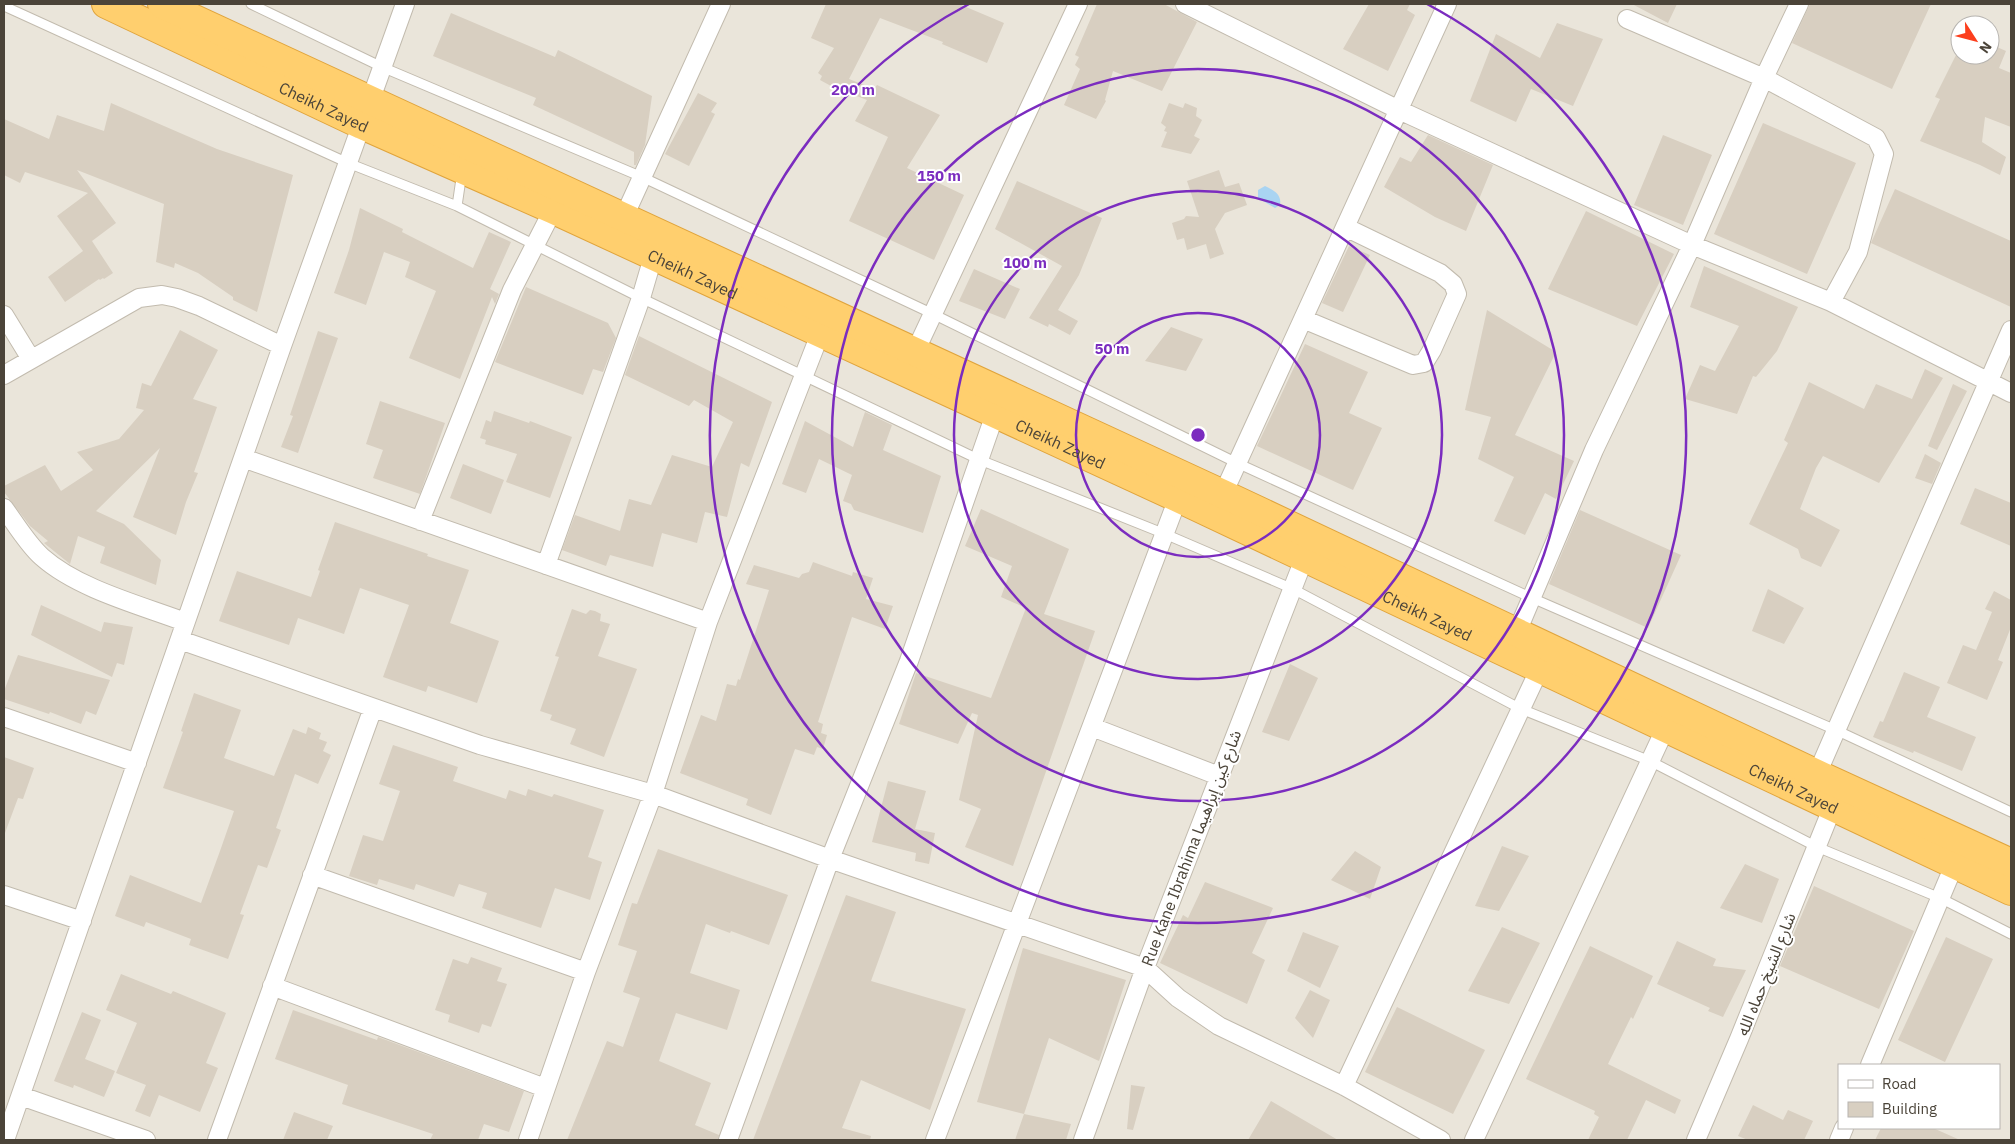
<svg xmlns="http://www.w3.org/2000/svg" width="2015" height="1144" font-family="'IBM Plex Sans','Noto Sans Arabic',sans-serif">
<style>
.residential{fill:#eae5da;fill-rule:evenodd}
.water{fill:#a9d4f2}
.building{fill:#d8cfc1}
.lines{fill:none;stroke-linecap:round;stroke-linejoin:round}
.lane-casing{stroke:#c2bbae;stroke-width:11}
.street-casing{stroke:#c2bbae;stroke-width:20}
.highway-casing{stroke:#e0a43c;stroke-width:30}
.lane{stroke:#fff;stroke-width:9}
.street{stroke:#fff;stroke-width:18}
.highway{stroke:#ffcf6e;stroke-width:28}
.ring{fill:none;stroke:#7b2cbf;stroke-width:2.5}
.labels{text-anchor:middle;dominant-baseline:central;stroke-width:4;stroke-linejoin:round;paint-order:stroke}
.street-label{font-size:16px;fill:#4b4439;stroke:#fff}
.centre{fill:#7b2cbf;stroke:#fff;stroke-width:2.5}
.ring-label{font-size:15px;text-anchor:middle;font-weight:bold;fill:#7b2cbf;stroke:#fff;stroke-width:4;stroke-linejoin:round;paint-order:stroke}
</style>
<rect width="100%" height="100%" fill="#f6f3ec"/>
<path class="residential" d="M 4,4 L 2011,4 L 2011,1140 L 4,1140 ZM 1960,25 L 1990,25 L 1990,55 L 1960,55 ZM 1839,1065 L 1999,1065 L 1999,1128 L 1839,1128 Z"/>
<path class="water" d="M 1265,186 C 1273,190 1282,194 1280,205 L 1275,208 L 1258,198 L 1258,190 Z"/>
<path class="building" d="M 826,4 L 959,4 L 1004,23 L 987,63 L 942,44 L 943,42 L 880,18 L 849,79 L 874,89 L 877,85 L 940,115 L 907,168 L 964,195 L 934,260 L 849,221 L 888,137 L 855,121 L 867,100 L 831,86 L 820,80 L 822,76 L 818,73 L 834,48 L 811,38 Z
M 1097,4 L 1164,4 L 1197,22 L 1162,91 L 1113,71 L 1105,100 L 1106,101 L 1096,119 L 1064,105 L 1080,69 L 1075,65 L 1079,57 L 1075,55 Z
M 1369,4 L 1410,4 L 1407,10 L 1415,15 L 1388,71 L 1343,49 Z
M 1632,4 L 1677,4 L 1668,23 Z
M 1810,4 L 1931,4 L 1892,89 L 1792,43 Z
M 451,13 L 555,57 L 558,50 L 652,96 L 645,145 L 636,165 L 634,165 L 634,152 L 533,105 L 536,98 L 433,56 Z
M 1557,23 L 1603,39 L 1573,106 L 1531,89 L 1516,122 L 1470,101 L 1496,34 L 1540,58 Z
M 1990,44 L 2006,51 L 1999,68 L 2011,73 L 2011,127 L 1985,117 L 1982,142 L 2006,157 L 2000,175 L 1980,165 L 1920,141 L 1940,99 L 1935,97 L 1956,55 L 1990,55 Z
M 698,93 L 717,103 L 711,112 L 715,114 L 689,166 L 665,154 Z
M 111,103 L 217,149 L 293,175 L 257,312 L 233,300 L 233,297 L 198,273 L 175,263 L 174,268 L 156,262 L 164,204 L 77,170 L 116,223 L 92,241 L 113,273 L 104,279 L 103,278 L 100,280 L 99,279 L 65,302 L 48,277 L 83,251 L 57,216 L 88,193 L 25,172 L 20,183 L 4,175 L 4,119 L 49,139 L 57,115 L 104,131 Z
M 1169,103 L 1183,108 L 1185,103 L 1197,108 L 1196,116 L 1202,120 L 1194,136 L 1200,139 L 1191,154 L 1161,147 L 1167,132 L 1164,131 L 1166,127 L 1161,123 Z
M 1763,123 L 1856,163 L 1807,274 L 1714,234 Z
M 1428,135 L 1493,165 L 1466,231 L 1435,217 L 1384,187 L 1400,157 L 1411,162 Z
M 1663,135 L 1712,155 L 1683,225 L 1634,205 Z
M 1219,170 L 1225,187 L 1239,183 L 1247,205 L 1225,213 L 1215,229 L 1224,254 L 1210,259 L 1206,244 L 1187,250 L 1184,238 L 1177,240 L 1172,223 L 1184,219 L 1186,216 L 1199,217 L 1187,181 Z
M 1017,181 L 1102,218 L 1079,275 L 1058,310 L 1078,321 L 1070,335 L 1049,324 L 1048,327 L 1029,318 L 1062,266 L 995,229 Z
M 1895,189 L 2011,241 L 2011,307 L 1871,243 Z
M 360,208 L 403,229 L 402,232 L 473,268 L 489,232 L 511,242 L 490,289 L 499,294 L 495,304 L 492,297 L 460,379 L 409,358 L 436,291 L 405,277 L 410,262 L 384,252 L 366,305 L 334,293 L 349,250 Z
M 1586,211 L 1674,254 L 1637,326 L 1548,289 Z
M 1349,246 L 1370,255 L 1343,312 L 1322,303 Z
M 1704,266 L 1798,307 L 1777,351 L 1756,377 L 1753,376 L 1737,414 L 1685,399 L 1700,365 L 1715,371 L 1739,326 L 1690,307 Z
M 974,269 L 1020,289 L 1005,319 L 959,301 Z
M 526,287 L 608,323 L 616,338 L 603,372 L 593,369 L 583,395 L 495,362 Z
M 1487,310 L 1556,352 L 1515,435 L 1574,461 L 1556,499 L 1545,493 L 1525,535 L 1494,521 L 1514,477 L 1478,459 L 1491,417 L 1465,410 Z
M 1171,327 L 1203,339 L 1186,371 L 1145,361 Z
M 180,330 L 218,350 L 193,399 L 217,407 L 194,472 L 198,473 L 186,502 L 176,535 L 133,517 L 160,448 L 96,511 L 124,524 L 161,560 L 156,585 L 100,563 L 105,547 L 78,536 L 70,564 L 44,543 L 48,541 L 30,526 L 4,492 L 4,486 L 45,465 L 61,491 L 93,470 L 77,452 L 119,439 L 144,410 L 136,408 L 142,383 L 151,386 Z
M 318,331 L 338,338 L 298,453 L 281,447 L 293,416 L 290,415 Z
M 639,336 L 772,402 L 749,467 L 741,463 L 727,517 L 705,512 L 697,543 L 662,533 L 653,567 L 610,555 L 606,566 L 562,550 L 575,515 L 620,531 L 629,499 L 651,505 L 672,455 L 712,467 L 733,422 L 694,400 L 689,406 L 625,375 Z
M 1305,344 L 1368,372 L 1349,413 L 1382,428 L 1353,490 L 1257,446 Z
M 1925,369 L 1943,378 L 1879,483 L 1823,456 L 1816,468 L 1800,509 L 1840,530 L 1821,567 L 1801,558 L 1798,549 L 1749,524 L 1788,443 L 1784,440 L 1809,382 L 1864,409 L 1876,384 L 1912,399 Z
M 1953,384 L 1967,391 L 1937,450 L 1928,446 Z
M 380,401 L 445,423 L 420,494 L 373,478 L 383,450 L 366,444 Z
M 494,411 L 529,423 L 530,421 L 572,437 L 550,498 L 506,482 L 517,454 L 485,444 L 486,440 L 480,438 L 486,420 L 491,422 Z
M 865,412 L 892,425 L 883,450 L 941,476 L 923,533 L 854,510 L 851,504 L 843,501 L 852,475 L 819,459 L 806,493 L 782,484 L 805,421 L 853,447 Z
M 1925,454 L 1941,463 L 1932,484 L 1915,478 Z
M 463,464 L 504,480 L 491,514 L 450,498 Z
M 1975,488 L 2011,503 L 2011,546 L 1960,524 Z
M 981,509 L 1069,549 L 1044,614 L 1095,631 L 1013,866 L 965,847 L 981,809 L 959,800 L 978,715 L 972,713 L 958,744 L 899,724 L 916,673 L 991,698 L 1026,608 L 1001,597 L 1012,566 L 965,546 Z
M 1580,510 L 1681,555 L 1648,628 L 1549,584 Z
M 335,522 L 428,554 L 427,556 L 469,570 L 450,623 L 499,641 L 477,703 L 428,686 L 426,692 L 383,677 L 409,605 L 360,588 L 344,634 L 298,618 L 289,645 L 219,621 L 237,571 L 311,597 L 320,571 L 318,570 Z
M 813,562 L 852,576 L 853,572 L 873,578 L 866,599 L 893,606 L 885,629 L 852,617 L 818,722 L 823,724 L 821,733 L 827,735 L 823,749 L 817,747 L 814,755 L 795,749 L 771,815 L 746,805 L 748,799 L 680,773 L 701,715 L 716,721 L 727,684 L 736,686 L 738,679 L 740,680 L 769,590 L 746,584 L 754,565 L 799,578 L 802,574 L 809,572 Z
M 1768,589 L 1804,608 L 1784,644 L 1752,631 Z
M 1994,591 L 2011,600 L 2011,627 L 1998,660 L 2003,662 L 1987,700 L 1947,683 L 1963,645 L 1976,650 L 1992,612 L 1985,609 Z
M 41,605 L 101,632 L 104,622 L 133,627 L 124,665 L 117,663 L 112,677 L 31,635 Z
M 572,609 L 586,614 L 590,610 L 595,611 L 601,614 L 600,621 L 610,624 L 598,656 L 637,669 L 604,757 L 570,744 L 576,729 L 550,720 L 552,715 L 540,711 L 559,657 L 555,656 Z
M 18,655 L 110,680 L 96,715 L 86,711 L 81,724 L 50,712 L 49,714 L 4,699 L 4,691 Z
M 1290,664 L 1318,678 L 1289,741 L 1262,732 Z
M 1904,672 L 1940,687 L 1927,717 L 1976,737 L 1962,771 L 1914,751 L 1913,753 L 1873,737 L 1880,721 L 1883,722 Z
M 194,693 L 241,710 L 224,758 L 274,776 L 293,729 L 306,734 L 308,727 L 321,733 L 319,739 L 327,742 L 323,751 L 331,755 L 318,784 L 295,774 L 276,828 L 281,830 L 267,868 L 258,865 L 240,914 L 244,915 L 228,959 L 189,945 L 191,939 L 146,922 L 144,927 L 115,916 L 130,875 L 201,903 L 220,851 L 234,811 L 163,788 L 183,732 L 181,731 Z
M 393,745 L 458,767 L 453,781 L 506,799 L 509,790 L 526,796 L 528,789 L 552,797 L 554,794 L 604,810 L 588,857 L 602,862 L 590,900 L 555,888 L 541,928 L 482,908 L 487,893 L 459,884 L 454,897 L 416,884 L 414,890 L 379,879 L 377,885 L 349,876 L 363,835 L 383,841 L 400,791 L 379,784 Z
M 4,757 L 34,768 L 23,799 L 18,798 L 5,833 Z
M 888,781 L 926,791 L 915,829 L 935,833 L 929,864 L 915,861 L 916,853 L 872,842 Z
M 1502,846 L 1529,856 L 1499,911 L 1475,906 Z
M 658,849 L 788,895 L 769,945 L 731,931 L 730,933 L 706,924 L 690,973 L 740,990 L 727,1030 L 676,1013 L 659,1061 L 711,1083 L 695,1125 L 719,1135 L 718,1140 L 567,1140 L 607,1041 L 623,1047 L 640,998 L 623,992 L 637,951 L 618,945 L 632,903 L 637,904 Z
M 1355,851 L 1381,867 L 1370,899 L 1331,880 Z
M 1745,864 L 1779,879 L 1762,923 L 1720,908 Z
M 1205,882 L 1273,908 L 1252,953 L 1265,960 L 1247,1004 L 1160,963 L 1183,915 L 1188,918 Z
M 1814,886 L 1914,931 L 1879,1009 L 1780,966 Z
M 846,895 L 896,912 L 871,981 L 966,1009 L 930,1110 L 861,1080 L 842,1128 L 871,1136 L 870,1140 L 753,1140 Z
M 1502,927 L 1540,943 L 1509,1004 L 1468,991 Z
M 1303,932 L 1339,946 L 1320,988 L 1287,971 Z
M 1946,937 L 1993,959 L 1945,1062 L 1898,1040 Z
M 1677,941 L 1716,959 L 1713,966 L 1746,970 L 1723,1017 L 1708,1011 L 1710,1008 L 1657,984 Z
M 1590,946 L 1653,976 L 1633,1019 L 1631,1017 L 1608,1064 L 1681,1100 L 1675,1114 L 1646,1100 L 1627,1140 L 1588,1140 L 1599,1117 L 1594,1114 L 1595,1111 L 1526,1079 Z
M 1023,948 L 1126,980 L 1099,1061 L 1049,1038 L 1024,1114 L 977,1102 Z
M 471,957 L 502,968 L 497,981 L 507,984 L 491,1027 L 482,1024 L 479,1033 L 448,1022 L 450,1015 L 435,1010 L 453,959 L 468,964 Z
M 121,974 L 171,994 L 173,991 L 226,1013 L 206,1063 L 218,1068 L 200,1112 L 159,1095 L 150,1117 L 135,1111 L 146,1085 L 116,1073 L 137,1023 L 106,1010 Z
M 1310,990 L 1330,1000 L 1313,1038 L 1295,1018 Z
M 1397,1007 L 1485,1050 L 1453,1114 L 1365,1072 Z
M 293,1010 L 377,1040 L 378,1037 L 524,1091 L 509,1132 L 484,1124 L 478,1140 L 430,1140 L 433,1134 L 342,1104 L 348,1085 L 275,1059 Z
M 82,1012 L 101,1020 L 85,1059 L 115,1071 L 104,1097 L 74,1085 L 73,1088 L 54,1081 Z
M 1131,1085 L 1145,1087 L 1133,1130 L 1127,1129 Z
M 1271,1101 L 1338,1140 L 1248,1140 Z
M 1753,1105 L 1783,1120 L 1788,1110 L 1813,1121 L 1804,1140 L 1748,1140 L 1738,1136 Z
M 294,1112 L 333,1126 L 327,1140 L 283,1140 Z
M 1024,1114 L 1071,1124 L 1066,1140 L 1015,1140 Z
M 1881,1128 L 1933,1128 L 1960,1140 L 1875,1140 Z"/>
<g class="lines">
<defs>
<path id="lane" d="M 251,4 L 382,67 L 642,177 L 933,314 L 1237,463 L 1532,598 L 1838,731 L 2011,812
M 4,6 L 348,163 L 457,206 L 641,298 L 980,460 L 1165,534 L 1293,589 L 1521,709 L 1650,761 L 1817,847 L 1940,898 L 2011,934
M 457,206 L 462,172"/>
<path id="street" d="M 1185,4 L 1399,110 L 1692,245 L 1831,302 L 2011,393
M 1627,19 L 1764,78 L 1876,138 L 1884,154 L 1858,252 L 1831,302
M 623,219 L 721,4
M 4,315 L 31,359
M 1303,319 L 1413,365 L 1424,363 L 1432,350 L 1457,294 L 1453,284 L 1440,273 L 1345,227
M 915,352 L 1078,4
M 4,375 L 139,298 L 162,295 L 177,298 L 199,306 L 282,346
M 243,458 L 708,622
M 1223,494 L 1447,4
M 4,508 C 15,523 28,545 42,557 C 78,589 140,605 185,622
M 420,521 L 512,290 L 557,202
M 546,565 L 641,298 L 653,257
M 1517,632 L 1594,450 L 1692,245 L 1764,78 L 1799,4
M 180,640 L 480,745 L 653,794 L 830,859 L 1145,968 L 1178,998 L 1219,1026 L 1344,1086 L 1441,1140
M 4,717 L 137,763
M 1092,727 L 1219,776
M 1817,774 L 2011,330
M 312,875 L 586,972
M 4,895 L 82,921
M 272,986 L 545,1088
M 1870,1065 L 1955,863
M 1344,1086 L 1540,668
M 21,1096 L 146,1140
M 5,1140 L 282,346 L 405,4
M 217,1140 L 373,708
M 528,1140 L 586,972 L 653,794 L 708,622 L 820,334
M 728,1140 L 830,859 L 909,661 L 995,414
M 935,1140 L 1178,498
M 1083,1140 L 1145,968 L 1304,559
M 1474,1140 L 1666,727
M 1696,1140 L 1739,1039 L 1833,806
M 1839,1140 L 1844,1128"/>
<g id="highway">
<path id="s1" d="M 106,4 L 362,125 L 554,210 L 1178,498 L 2011,891"/>
<path d="M 162,4 L 1223,494 L 1817,774 L 2011,863"/>
</g>
</defs>
<use href="#lane" class="lane-casing"/>
<use href="#street" class="street-casing"/>
<use href="#highway" class="highway-casing"/>
<use href="#lane" class="lane"/>
<use href="#street" class="street"/>
<use href="#highway" class="highway"/>
</g>
<g class="ring">
<circle cx="1198" cy="435" r="122"/>
<circle cx="1198" cy="435" r="244"/>
<circle cx="1198" cy="435" r="366"/>
<path d="M1427 4A488 488 0 1 1 969 4"/>
</g>
<g class="labels">
<g class="street-label">
<text stroke="none"><textPath href="#s1" startOffset="241">Cheikh Zayed</textPath></text>
<text stroke="none"><textPath href="#s1" startOffset="646">Cheikh Zayed</textPath></text>
<text stroke="none"><textPath href="#s1" startOffset="1051">Cheikh Zayed</textPath></text>
<text stroke="none"><textPath href="#s1" startOffset="1456">Cheikh Zayed</textPath></text>
<text stroke="none"><textPath href="#s1" startOffset="1861">Cheikh Zayed</textPath></text>
<text transform="translate(1191 848) rotate(-69)">Rue Kane Ibrahima شارع كين إبراهيما</text>
<text transform="translate(1766 974) rotate(-68)">شارع الشيخ حماه الله</text>
</g>
</g>
<circle cx="1198" cy="435" r="8" class="centre"/>
<g class="ring-label">
<text x="853" y="95">200 m</text>
<text x="939" y="181">150 m</text>
<text x="1025" y="268">100 m</text>
<text x="1112" y="354">50 m</text>
</g>
<rect width="2015" height="1144" fill="none" stroke="#4b4439" stroke-width="10"/>
<rect x="1838" y="1064" width="162" height="65" fill="#ffffff" stroke="#b7b4b0"/>
<rect x="1848" y="1080" width="25" height="8" fill="#ffffff" stroke="#b7b4b0"/>
<text x="1882" y="1089" font-size="15" fill="#4b4439">Road</text>
<rect x="1848" y="1102" width="25" height="15" fill="#d8cfc1" stroke="#b7b4b0"/>
<text x="1882" y="1114" font-size="15" fill="#4b4439">Building</text>
<g transform="translate(1975 40) rotate(126)"><circle r="24" fill="#ffffff" stroke="#b7b4b0"/>
<path d="M0-4L9 19L0 12L-9 19Z" fill="#fc3f1d"/>
<text y="-8" font-size="14" font-weight="bold" text-anchor="middle" fill="#4b4439">N</text>
</g>
</svg>
